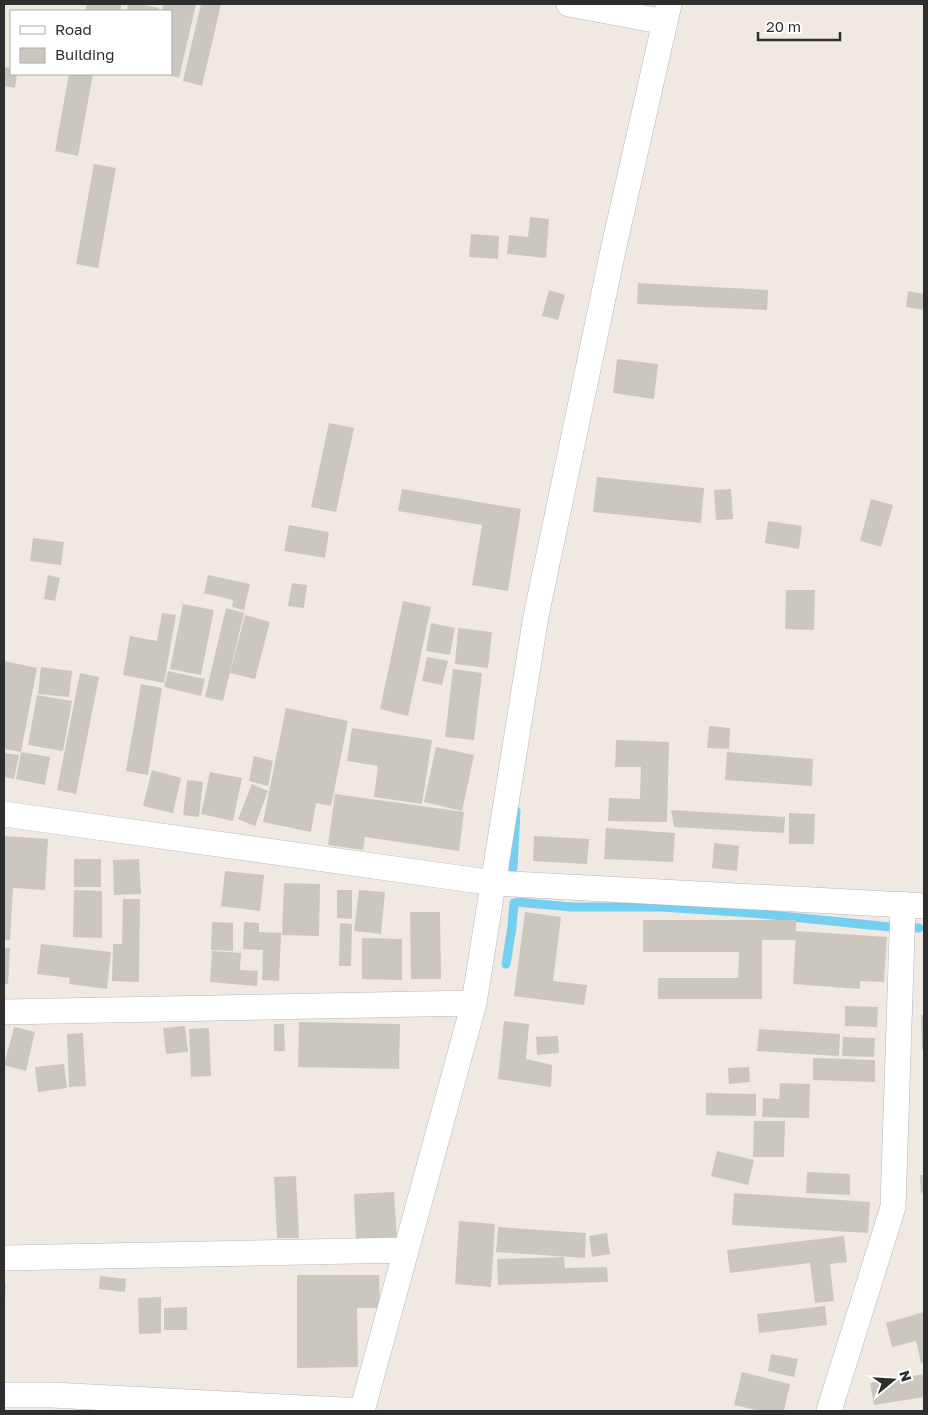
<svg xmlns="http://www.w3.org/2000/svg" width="928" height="1415" font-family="'Golos Text',sans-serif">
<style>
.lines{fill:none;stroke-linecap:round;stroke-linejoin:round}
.stream{stroke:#75cff0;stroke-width:9}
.building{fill:#cbc7bf}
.minor-casing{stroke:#b4b7c1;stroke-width:26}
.minor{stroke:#fff;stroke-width:25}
</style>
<rect width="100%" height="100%" fill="#efe9e1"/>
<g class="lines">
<path class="stream" d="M 513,868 L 516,811
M 517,902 L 571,907 L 661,907 L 752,913 L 890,927 L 919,928
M 506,964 L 512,927 L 514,903"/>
</g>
<path class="building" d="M 87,4 L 122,4 L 120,11 L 85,11 Z
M 128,4 L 140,4 L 159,8 L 158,11 L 127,11 Z
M 163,4 L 196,4 L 179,78 L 165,74 L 171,74 L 171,11 L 162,11 Z
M 201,4 L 221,4 L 202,86 L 183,81 Z
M 4,67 L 11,68 L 11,74 L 17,74 L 15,88 L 4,86 Z
M 69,74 L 93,74 L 78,156 L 55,151 Z
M 94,164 L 116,168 L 98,268 L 76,264 Z
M 530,217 L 549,219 L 546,258 L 507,254 L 509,235 L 528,237 Z
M 471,234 L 499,236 L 498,259 L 469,257 Z
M 638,283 L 768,290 L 767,310 L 637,304 Z
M 549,290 L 565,295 L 558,320 L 542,316 Z
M 908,291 L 924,294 L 924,310 L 906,307 Z
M 617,359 L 658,364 L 654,399 L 613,393 Z
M 329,423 L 354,428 L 336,512 L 311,507 Z
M 597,477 L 704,488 L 701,523 L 593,512 Z
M 402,489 L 521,509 L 508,591 L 472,585 L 482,525 L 398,511 Z
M 731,489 L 733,519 L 716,520 L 714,490 Z
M 871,499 L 893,505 L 881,547 L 860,541 Z
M 768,521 L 802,526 L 799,549 L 765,543 Z
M 289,525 L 329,532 L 325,558 L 284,551 Z
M 33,538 L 64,542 L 61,565 L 30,561 Z
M 48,575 L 60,578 L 55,601 L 44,599 Z
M 208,575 L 250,584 L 244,610 L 232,607 L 233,600 L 204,593 Z
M 292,583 L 307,585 L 304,608 L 288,606 Z
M 786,590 L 815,590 L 814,630 L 785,629 Z
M 403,601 L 431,607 L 408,716 L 380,709 Z
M 183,604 L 214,610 L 201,675 L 170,669 Z
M 226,608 L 244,613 L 223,701 L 205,697 Z
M 162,613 L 176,615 L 164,683 L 123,675 L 130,636 L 157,641 Z
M 245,615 L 270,622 L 255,679 L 230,673 Z
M 431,623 L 455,628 L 450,655 L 426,651 Z
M 458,628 L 492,632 L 488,668 L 455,664 Z
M 427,657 L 448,661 L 442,685 L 422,681 Z
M 4,661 L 37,668 L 21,752 L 4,749 Z
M 41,667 L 72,671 L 69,697 L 38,694 Z
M 453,669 L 482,673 L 474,740 L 445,737 Z
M 168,671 L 205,679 L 201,696 L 164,687 Z
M 80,673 L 99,677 L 76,794 L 57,790 Z
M 141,684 L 162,688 L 148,775 L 126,771 Z
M 37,695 L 72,701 L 63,751 L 28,745 Z
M 286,708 L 348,721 L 331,806 L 316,803 L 311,832 L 263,822 Z
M 709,726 L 730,728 L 729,749 L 707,748 Z
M 352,728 L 432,740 L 422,804 L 374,797 L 378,766 L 347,761 Z
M 616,740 L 669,742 L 667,822 L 608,821 L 609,798 L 640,799 L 641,767 L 615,767 Z
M 436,747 L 474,755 L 462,811 L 424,802 Z
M 21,752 L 50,757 L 45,785 L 16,779 Z
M 727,752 L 813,759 L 812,786 L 725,780 Z
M 4,753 L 19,755 L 14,779 L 4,777 Z
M 254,756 L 273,761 L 268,786 L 249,781 Z
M 152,770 L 181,778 L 173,813 L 143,806 Z
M 210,772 L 242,778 L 233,821 L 201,814 Z
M 187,780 L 203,782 L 199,817 L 183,815 Z
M 252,784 L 268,791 L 255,826 L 238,819 Z
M 335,794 L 464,812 L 459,851 L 365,837 L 363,850 L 328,845 Z
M 671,810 L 785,817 L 784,833 L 674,827 Z
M 789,813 L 815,814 L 814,844 L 789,844 Z
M 606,828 L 675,833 L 673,862 L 604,859 Z
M 4,836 L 48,839 L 45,890 L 13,888 L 10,940 L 4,940 Z
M 534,836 L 589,839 L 587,864 L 533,861 Z
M 714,843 L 739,846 L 737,871 L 712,868 Z
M 74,859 L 101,859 L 101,887 L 74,887 Z
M 139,859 L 141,894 L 114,895 L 113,860 Z
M 225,871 L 264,875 L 260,911 L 221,906 Z
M 284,883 L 320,884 L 319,936 L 282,935 Z
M 74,890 L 102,891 L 102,938 L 73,937 Z
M 337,890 L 352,890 L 352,919 L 337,918 Z
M 359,890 L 385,892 L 381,934 L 354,931 Z
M 123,899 L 140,899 L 139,982 L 112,981 L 113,944 L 122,944 Z
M 410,912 L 440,912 L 441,979 L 411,979 Z
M 525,912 L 561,917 L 553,981 L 587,985 L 584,1005 L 514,996 Z
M 643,920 L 796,920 L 796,940 L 762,940 L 762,999 L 658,999 L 658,978 L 738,978 L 739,952 L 643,952 Z
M 212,922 L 233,923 L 233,951 L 211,950 Z
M 244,922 L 259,923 L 259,932 L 281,933 L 279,981 L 262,980 L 263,950 L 243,949 Z
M 340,923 L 352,924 L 351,966 L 339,966 Z
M 796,931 L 887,937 L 884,982 L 860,981 L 860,989 L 793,984 Z
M 362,938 L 402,939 L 402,980 L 362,979 Z
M 41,944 L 111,952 L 107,989 L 69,984 L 70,978 L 37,974 Z
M 4,948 L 10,948 L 8,984 L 4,984 Z
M 212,951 L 241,953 L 240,970 L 258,971 L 257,986 L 210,982 Z
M 845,1006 L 878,1007 L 877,1027 L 845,1026 Z
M 921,1015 L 924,1015 L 924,1050 L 922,1050 Z
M 504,1021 L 529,1024 L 526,1059 L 552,1065 L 551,1087 L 498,1079 Z
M 299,1022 L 400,1024 L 399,1069 L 298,1067 Z
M 274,1024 L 284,1024 L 285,1051 L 274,1051 Z
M 185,1026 L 188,1052 L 166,1054 L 163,1028 Z
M 14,1027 L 35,1032 L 26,1071 L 4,1065 Z
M 209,1028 L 211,1076 L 191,1077 L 189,1029 Z
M 759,1029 L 840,1034 L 839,1056 L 757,1051 Z
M 83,1033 L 86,1086 L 69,1087 L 67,1034 Z
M 558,1036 L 559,1053 L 537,1055 L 536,1037 Z
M 843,1037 L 875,1038 L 874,1057 L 842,1056 Z
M 813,1058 L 875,1060 L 875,1082 L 813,1080 Z
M 64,1064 L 67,1088 L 38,1092 L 35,1067 Z
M 749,1067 L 750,1082 L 729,1084 L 728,1068 Z
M 780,1083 L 810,1084 L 809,1118 L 762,1117 L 763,1098 L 779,1099 Z
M 706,1093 L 756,1094 L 756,1116 L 706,1115 Z
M 754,1121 L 785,1121 L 784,1157 L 753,1157 Z
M 717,1151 L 754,1160 L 748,1185 L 711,1176 Z
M 807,1172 L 850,1174 L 850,1195 L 806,1193 Z
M 920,1175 L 924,1175 L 924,1192 L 921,1193 Z
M 296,1176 L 299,1238 L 277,1238 L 274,1177 Z
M 394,1192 L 397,1240 L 356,1242 L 354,1194 Z
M 734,1193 L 870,1202 L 868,1233 L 732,1225 Z
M 459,1221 L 495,1224 L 491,1287 L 455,1284 Z
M 498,1227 L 586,1233 L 585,1258 L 496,1252 Z
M 607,1233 L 610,1254 L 592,1257 L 589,1236 Z
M 844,1236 L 847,1262 L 830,1264 L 834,1301 L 815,1303 L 810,1263 L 730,1273 L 727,1250 Z
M 564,1257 L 565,1268 L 607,1267 L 608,1282 L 498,1285 L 497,1259 Z
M 297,1275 L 379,1275 L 380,1308 L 357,1308 L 358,1367 L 297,1368 Z
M 100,1276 L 126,1279 L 125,1292 L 99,1289 Z
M 4,1284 L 6,1284 L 5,1300 L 4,1300 Z
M 161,1297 L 161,1333 L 139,1334 L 138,1298 Z
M 825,1306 L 827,1325 L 759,1333 L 757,1314 Z
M 187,1307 L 187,1330 L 164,1330 L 164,1308 Z
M 924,1312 L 924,1362 L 921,1363 L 916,1341 L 892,1347 L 886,1323 Z
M 771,1354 L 798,1359 L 794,1377 L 768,1371 Z
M 742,1372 L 790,1384 L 784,1411 L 761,1411 L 734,1405 Z
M 924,1374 L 924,1397 L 874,1405 L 870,1383 Z"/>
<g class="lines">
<defs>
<path id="minor" d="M 569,4 L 665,22
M 4,814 L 494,883 L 924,906
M 4,1012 L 474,1003
M 4,1258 L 405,1250
M 4,1395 L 52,1395 L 362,1411
M 362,1411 L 474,1003 L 536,616 L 614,246 L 669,4
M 829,1411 L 893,1207 L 903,904"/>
</defs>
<use href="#minor" class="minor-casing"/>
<use href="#minor" class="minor"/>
</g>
<rect width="928" height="1415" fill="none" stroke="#2e2e2e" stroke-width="10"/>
<rect x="10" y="10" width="162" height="65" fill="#ffffff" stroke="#ababab"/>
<rect x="20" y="26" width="25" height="8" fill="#ffffff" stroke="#ababab"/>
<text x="55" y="35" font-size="15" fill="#2e2e2e">Road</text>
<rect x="20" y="48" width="25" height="15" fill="#cbc7bf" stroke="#ababab"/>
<text x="55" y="60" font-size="15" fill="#2e2e2e">Building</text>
<g transform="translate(893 1380) rotate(72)" stroke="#ffffff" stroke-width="4" paint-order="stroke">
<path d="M0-4L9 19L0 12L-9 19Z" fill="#2e2e2e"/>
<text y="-8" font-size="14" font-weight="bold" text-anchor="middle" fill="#2e2e2e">N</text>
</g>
<path d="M758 32v8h82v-8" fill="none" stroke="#2e2e2e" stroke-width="2.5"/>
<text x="766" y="32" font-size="15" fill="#2e2e2e" stroke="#ffffff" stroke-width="4" paint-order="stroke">20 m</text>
</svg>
